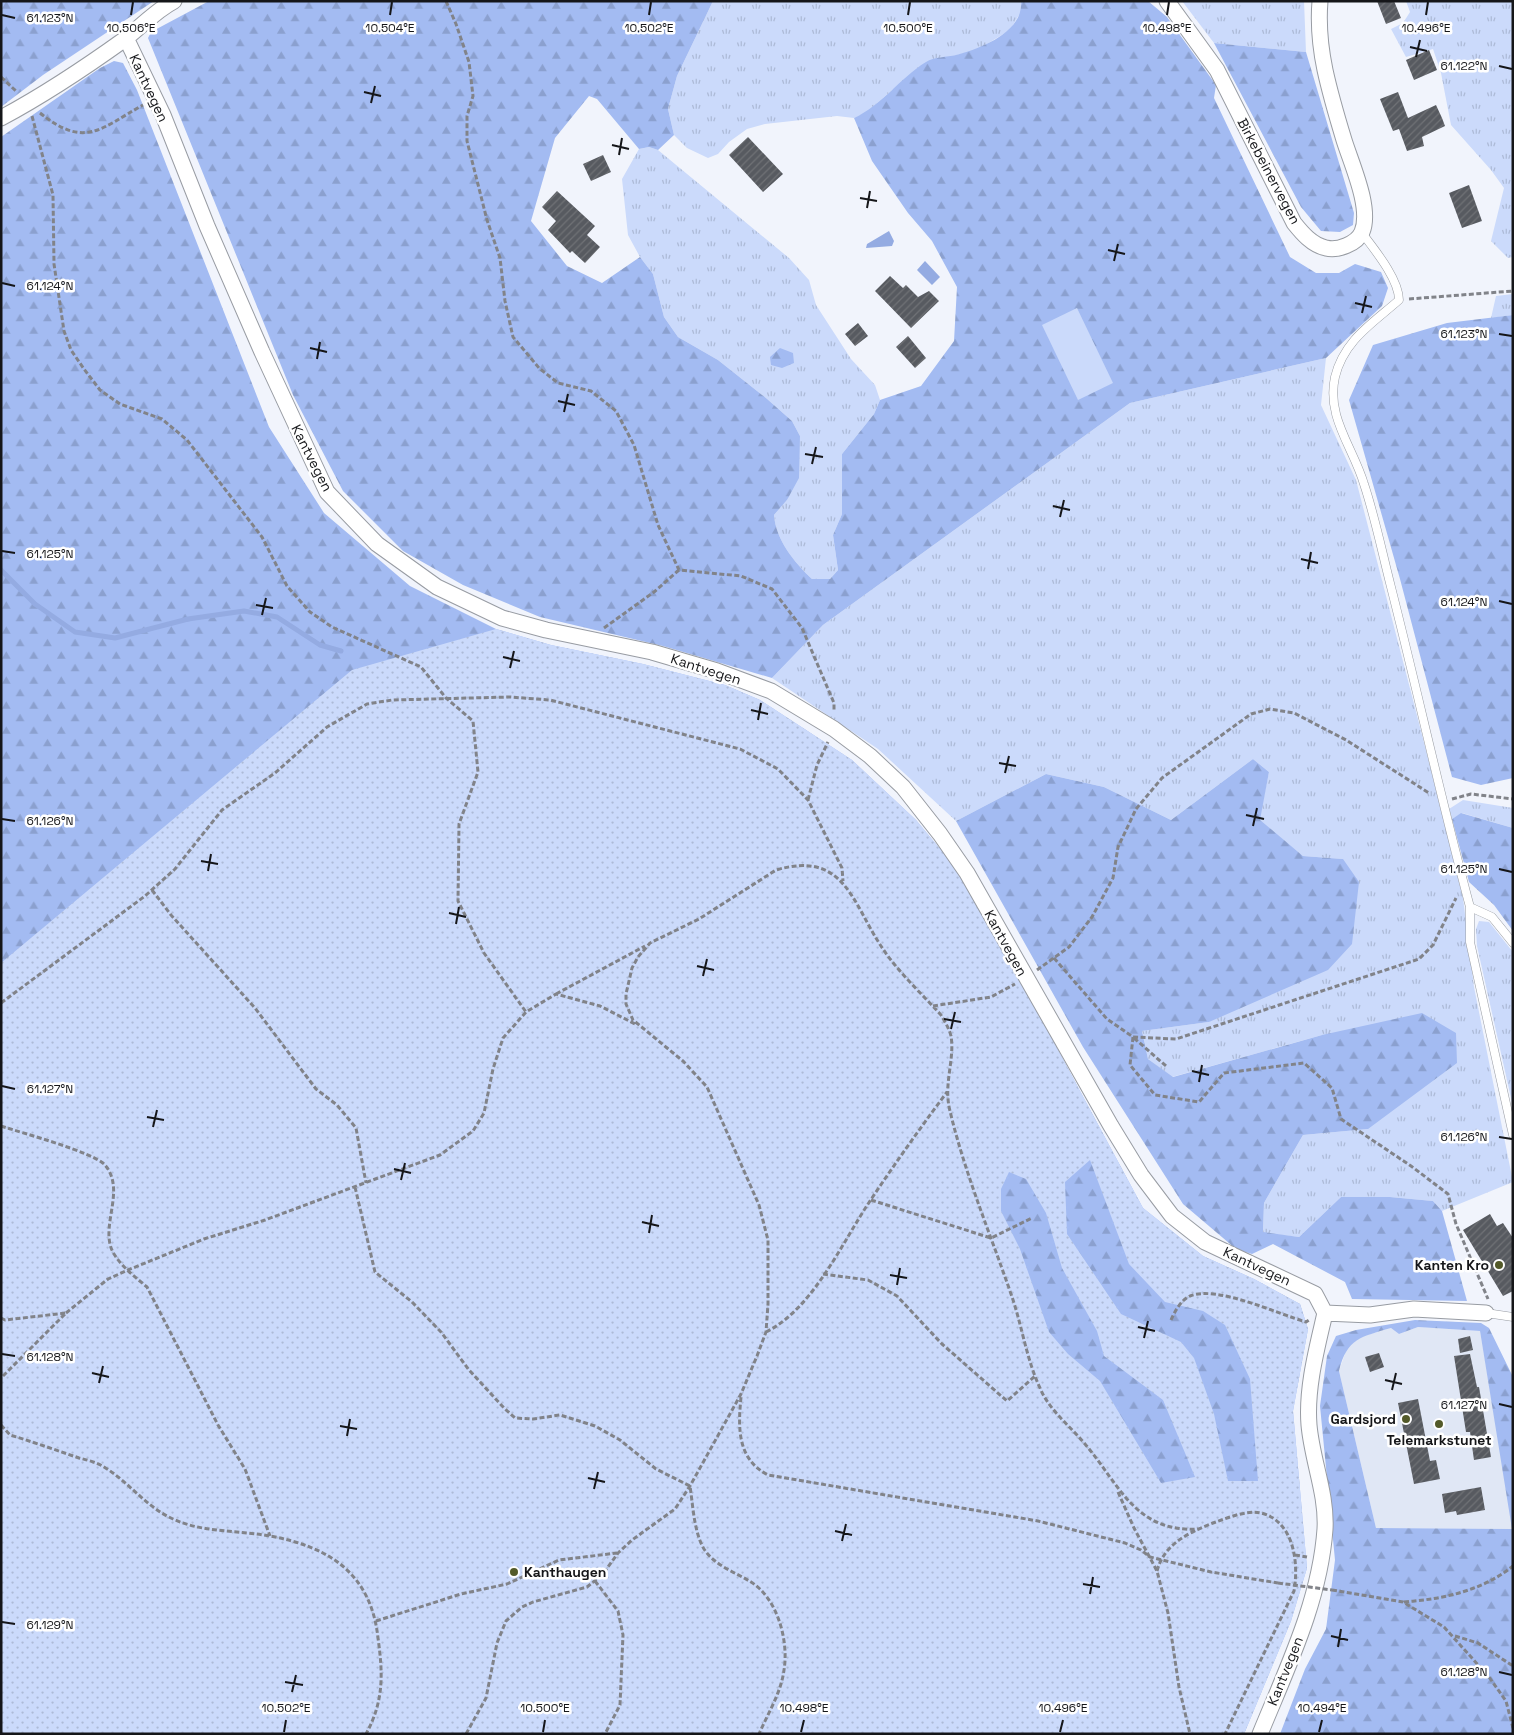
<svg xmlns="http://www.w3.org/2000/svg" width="1514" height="1735" font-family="'Space Grotesk',sans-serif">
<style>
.built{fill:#e0e7f5}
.grass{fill:url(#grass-tufts)}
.forest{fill:url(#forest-firs);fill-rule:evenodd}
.park{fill:url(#park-dots);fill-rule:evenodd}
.garden{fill:#cbdafb}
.water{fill:#94abe2}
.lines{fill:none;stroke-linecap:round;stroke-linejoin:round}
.stream{stroke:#94abe2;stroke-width:5}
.building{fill:url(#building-hatch)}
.service-casing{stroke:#989ca3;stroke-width:9}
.minor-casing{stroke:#989ca3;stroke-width:17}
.path{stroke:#818389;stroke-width:3;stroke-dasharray:5 2.5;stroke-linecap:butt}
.service{stroke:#fff;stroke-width:8}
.minor{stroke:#fff;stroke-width:15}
.path-bridge{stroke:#818389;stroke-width:3;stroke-dasharray:5 2.5;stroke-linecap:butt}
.ticks{fill:none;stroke:#151619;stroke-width:2}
.poi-dot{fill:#535a29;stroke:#fff;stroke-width:2}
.labels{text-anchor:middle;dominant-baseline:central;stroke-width:5;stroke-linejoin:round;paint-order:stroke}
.street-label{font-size:14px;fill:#151619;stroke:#fff}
.poi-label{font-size:14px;font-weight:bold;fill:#151619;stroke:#fff;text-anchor:end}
.ticks-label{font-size:12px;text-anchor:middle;fill:#151619;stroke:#fff;stroke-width:5;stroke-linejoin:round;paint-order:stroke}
</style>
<defs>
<pattern id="grass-tufts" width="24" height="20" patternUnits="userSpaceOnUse" patternTransform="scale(1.25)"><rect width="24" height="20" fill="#cbdafb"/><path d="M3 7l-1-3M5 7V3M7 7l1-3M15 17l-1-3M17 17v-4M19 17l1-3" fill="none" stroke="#adbad7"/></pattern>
<pattern id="forest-firs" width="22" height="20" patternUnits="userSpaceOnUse" patternTransform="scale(1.25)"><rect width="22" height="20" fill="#a3bbf2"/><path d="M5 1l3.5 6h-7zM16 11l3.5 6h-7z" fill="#8ba0cf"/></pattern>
<pattern id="park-dots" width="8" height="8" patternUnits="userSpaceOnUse" patternTransform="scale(1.25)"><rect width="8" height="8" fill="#cbdafb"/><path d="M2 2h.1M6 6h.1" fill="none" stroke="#adbad7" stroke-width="1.8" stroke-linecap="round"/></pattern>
<pattern id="building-hatch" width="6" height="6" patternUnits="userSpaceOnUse" patternTransform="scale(1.25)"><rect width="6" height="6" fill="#575a60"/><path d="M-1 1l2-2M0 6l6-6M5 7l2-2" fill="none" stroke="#707276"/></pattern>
</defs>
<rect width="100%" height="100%" fill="#f1f4fc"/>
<path class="built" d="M 1418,1327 L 1480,1331 L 1513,1529 L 1376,1528 L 1339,1371 L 1347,1348 L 1360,1337 L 1391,1328 L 1399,1334 Z"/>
<path class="grass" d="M 713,1 L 1021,1 L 1022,10 L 1010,30 L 977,50 L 953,56 L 892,90 L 867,112 L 854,118 L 837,116 L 765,124 L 747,129 L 729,142 L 718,154 L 708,158 L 687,148 L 674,135 L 668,109 L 677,76 Z
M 1182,1 L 1304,1 L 1306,52 L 1214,43 Z
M 1406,1 L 1513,1 L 1513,257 L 1508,258 L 1491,241 L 1504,188 L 1491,170 L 1451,125 L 1441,73 L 1433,49 L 1406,57 L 1391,29 L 1403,23 L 1410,12 Z
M 649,147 L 658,150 L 789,258 L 809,280 L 816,305 L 851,359 L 875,385 L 880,400 L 874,414 L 842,454 L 842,514 L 833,535 L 838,570 L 830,579 L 812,579 C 794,562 776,540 774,515 L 787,500 L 800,436 L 792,421 L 766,398 L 718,360 L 678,337 L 664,317 L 653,274 L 640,257 L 628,235 L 622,179 L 639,149 Z
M 1513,294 L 1513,315 L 1491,318 L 1496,296 Z
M 1326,358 L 1321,405 L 1356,480 L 1427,754 L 1463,898 L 1474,987 L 1513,1182 L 1442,1211 L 1433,1201 L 1390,1197 L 1341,1197 L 1299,1237 L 1263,1233 L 1264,1203 L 1303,1135 L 1368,1129 L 1322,1035 L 1172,1077 L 1148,1059 L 1142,1031 L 1209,1022 L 1343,859 L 1303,856 L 1259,820 L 1269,772 L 1253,759 L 1171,820 L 1104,787 L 1046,774 L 956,821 L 878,749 L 772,678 L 823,625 L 1130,403 Z
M 1463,800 L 1513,808 L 1513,828 L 1462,813 L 1452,819 L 1449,809 Z
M 1479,921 L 1489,922 L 1513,952 L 1513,1107 L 1477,946 L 1476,929 Z"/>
<path class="forest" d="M 1,1 L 154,1 L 43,75 L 1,107 Z
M 209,1 L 713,1 L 677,76 L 668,109 L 674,135 L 658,150 L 649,147 L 639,149 L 597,99 L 589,96 L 555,138 L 531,221 L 567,266 L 602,283 L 640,257 L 653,274 L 664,317 L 678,337 L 718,360 L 766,398 L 792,421 L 800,436 L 799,478 L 787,500 L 774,515 C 776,540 794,562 812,579 L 830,579 L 838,570 L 833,535 L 842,514 L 842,454 L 874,414 L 880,400 L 921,386 L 954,341 L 957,287 L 932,241 L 908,213 L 872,161 L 854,118 C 882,105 900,78 926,62 C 934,57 947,57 956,55 C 980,49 1024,32 1021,1 L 1148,1 L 1167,17 L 1216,85 L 1214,98 L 1290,257 L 1316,273 L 1339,273 L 1355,264 L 1381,272 L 1388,288 L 1382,306 L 1326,358 L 1130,403 L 823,625 L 772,678 L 663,646 L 540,617 L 463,585 L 403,551 L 343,491 L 293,395 L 148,38 L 151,32 Z
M 1214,43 L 1306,52 L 1354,213 L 1353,225 L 1340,232 L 1321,231 L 1301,207 Z
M 114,61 L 123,63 L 137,90 L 269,427 L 324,513 L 410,586 L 496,629 L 551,645 L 643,664 L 725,685 L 760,700 L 852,760 L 916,820 L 945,855 L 982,909 L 1143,1208 L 1203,1256 L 1254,1279 L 1300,1304 L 1308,1329 L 1293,1411 L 1307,1568 L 1291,1621 L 1244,1734 L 1,1734 L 1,137 L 100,68 Z
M 1513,315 L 1513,778 L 1481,785 L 1452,777 L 1400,579 L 1349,400 L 1373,345 L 1447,323 Z
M 780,348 L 793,353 L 794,363 L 782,368 L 771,365 L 770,357 Z
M 1253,759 L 1269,772 L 1260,820 L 1303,856 L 1343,859 L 1359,882 L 1352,944 L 1328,970 L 1209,1022 L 1142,1031 L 1148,1059 L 1173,1077 L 1322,1035 L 1422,1013 L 1456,1033 L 1457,1063 L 1368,1129 L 1303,1135 L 1264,1203 L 1263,1232 L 1299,1237 L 1341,1197 L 1390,1197 L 1433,1201 L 1442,1211 L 1467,1301 L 1352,1299 L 1345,1282 L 1273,1244 L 1252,1254 L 1236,1249 L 1183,1204 L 1083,1047 L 956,821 L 1046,774 L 1104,787 L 1171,820 Z
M 1461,813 L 1513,828 L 1513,931 L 1494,905 L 1469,882 L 1452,819 Z
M 1415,1320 L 1481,1323 L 1489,1328 L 1513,1377 L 1513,1734 L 1280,1734 L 1305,1669 L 1326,1629 L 1335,1560 L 1320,1406 L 1327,1356 L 1336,1336 L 1356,1330 ZM 1418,1327 L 1480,1331 L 1512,1529 L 1376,1528 L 1339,1371 C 1347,1338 1361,1337 1391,1328 L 1399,1334 Z"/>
<path class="park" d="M 496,629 L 551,645 L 643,664 L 725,685 L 760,700 L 852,760 L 916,820 L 945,855 L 982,909 L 1143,1208 L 1203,1256 L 1254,1279 L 1300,1304 L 1308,1329 L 1293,1411 L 1307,1568 L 1291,1621 L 1244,1734 L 1,1734 L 1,963 L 352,670 ZM 1090,1160 L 1129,1264 L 1165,1302 L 1203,1311 L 1225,1325 L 1250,1379 L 1258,1481 L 1228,1481 L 1214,1414 L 1194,1358 L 1181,1342 L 1121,1314 L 1067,1234 L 1065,1182 ZM 1009,1172 L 1026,1179 L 1046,1213 L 1062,1268 L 1097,1331 L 1104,1356 L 1163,1400 L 1195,1477 L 1161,1483 L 1100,1381 L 1068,1354 L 1049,1332 L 1020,1249 L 1001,1211 L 1001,1189 Z"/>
<path class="garden" d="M 1077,308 L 1113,383 L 1078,400 L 1042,325 Z"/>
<path class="water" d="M 889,231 L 894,241 L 892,246 L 866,248 L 867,244 Z
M 925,261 L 940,277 L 932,285 L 917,270 Z"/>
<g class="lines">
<path class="stream" d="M 1,570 L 35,604 L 75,632 L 115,638 L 188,619 L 244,611 L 277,617 L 320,645 L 341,651"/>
</g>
<path class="building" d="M 1377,1 L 1394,1 L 1401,18 L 1386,24 Z
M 1429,50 L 1437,70 L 1414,80 L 1406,60 Z
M 1398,92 L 1408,118 L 1436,105 L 1442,118 L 1445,126 L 1422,137 L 1424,146 L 1407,151 L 1399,129 L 1393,131 L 1380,99 Z
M 748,137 L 783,174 L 763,192 L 729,155 Z
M 603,155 L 611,172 L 591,181 L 583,164 Z
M 1469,185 L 1482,221 L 1462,228 L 1449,193 Z
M 557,191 L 595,226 L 587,235 L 600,247 L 585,263 L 572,251 L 570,253 L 548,230 L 556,221 L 542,207 Z
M 890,276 L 903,288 L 906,285 L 918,297 L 929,291 L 939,301 L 911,328 L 875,291 Z
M 858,323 L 868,336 L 855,346 L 845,334 Z
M 908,336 L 926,358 L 915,368 L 896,347 Z
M 1490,1214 L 1497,1226 L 1503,1223 L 1513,1238 L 1513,1291 L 1503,1296 L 1463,1230 Z
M 1470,1336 L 1473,1350 L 1460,1353 L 1458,1339 Z
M 1379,1353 L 1384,1367 L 1370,1372 L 1365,1357 Z
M 1470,1354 L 1477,1387 L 1479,1387 L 1491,1457 L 1474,1460 L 1470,1432 L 1466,1432 L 1454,1356 Z
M 1418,1399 L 1430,1461 L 1436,1460 L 1440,1479 L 1414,1484 L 1398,1403 Z
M 1481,1487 L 1485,1510 L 1457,1515 L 1456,1511 L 1445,1513 L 1442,1494 Z"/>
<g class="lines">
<defs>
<path id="service" d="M 1362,233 C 1374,249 1399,279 1399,300 C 1373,323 1344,340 1335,377 C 1326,417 1353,447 1364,484 C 1375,517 1382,552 1391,587 C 1418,693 1441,800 1470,907 L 1470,942 L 1513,1135
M 1470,907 L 1492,917 L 1513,943
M 1486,1313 L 1513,1317"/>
<path id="minor" d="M 1167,1 L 1217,70 L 1294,223 C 1302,233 1312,245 1326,248 C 1337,251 1357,244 1362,232 C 1372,208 1351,163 1344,140 C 1337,117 1330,93 1325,70 C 1320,46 1318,25 1320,1
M 126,38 L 163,115 L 207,226 L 262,352 L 327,492 L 377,544 L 437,587 L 502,618 L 546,630 L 652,652 L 717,671 L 771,691 L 834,729 L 870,756 L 903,787 L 940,834 L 967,873 L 1111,1126 L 1141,1175 L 1172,1216 L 1205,1242 L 1315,1294 L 1325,1313 C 1317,1348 1306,1388 1309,1425 C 1312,1460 1327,1494 1325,1529 C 1320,1601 1287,1668 1260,1734
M 1,118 C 44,95 86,67 125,39 C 142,26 155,11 174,1
M 1325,1313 L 1370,1315 L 1414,1309 L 1486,1313"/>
</defs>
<use href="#service" class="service-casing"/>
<use href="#minor" class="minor-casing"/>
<path class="path" d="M 446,1 L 456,24 L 469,62 L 473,96 L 467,116 L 467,141 L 487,220 L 500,258 L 505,301 L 513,337 L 539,368 L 558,383 L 591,391 L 616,411 L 634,445 L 658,525 L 679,570 L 741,576 L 772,589 L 802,628 L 834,703 L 834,712
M 1,77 L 17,92
M 40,113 C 85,149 100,129 143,105
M 32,116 L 53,195 L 54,264 L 64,331 L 71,350 L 84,369 L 100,390 L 120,404 L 162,419 L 187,440 L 262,537 L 287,586 L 310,612 L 332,627 L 421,667 L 446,698 L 473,721 L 478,772 L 459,824 L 458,901 L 484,953 L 526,1012
M 1409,299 L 1513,291
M 604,628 L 654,592 L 679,570
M 1452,799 L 1471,794 L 1513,799
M 808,800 L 817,765 L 828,742
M 152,890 L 171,915 L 255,1008 L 316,1089 L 337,1105 L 356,1128 L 366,1183
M 1054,958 L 1107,1019 L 1133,1037 L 1176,1039 L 1419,959 L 1433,945 L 1456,898
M 1037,970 L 1069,947 L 1092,917 L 1113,878 L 1118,847 L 1136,809 L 1162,778 L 1251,714 L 1270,709 L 1294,713 L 1346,740 L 1429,793
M 556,994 L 645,946
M 1,1003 L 145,896 L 175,869 L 222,810 L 275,773 L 327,727 L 367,704 L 392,700 L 510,697 L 550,700 L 740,749 L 778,769 L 808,800 L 842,868 L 843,881
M 933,1006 L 991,997 L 1015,984
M 1133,1037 L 1130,1065 L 1155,1095 L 1199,1102 L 1224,1073 L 1304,1063 L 1332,1088 L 1341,1119 L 1411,1166 L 1448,1194 L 1456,1224 L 1488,1299
M 1134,1038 L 1166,1066
M 1,1126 C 22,1133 93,1152 105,1165 C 127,1191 98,1228 114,1254 C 122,1267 135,1277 147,1287 L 218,1425 L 245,1469 L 270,1536
M 355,1187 L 375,1272 L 412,1302 L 441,1332 L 469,1370 L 504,1408 L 515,1418 L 533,1419 L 560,1415 L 595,1426 L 620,1440 L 656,1469 L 690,1486 C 693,1506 694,1532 704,1549 C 715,1566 735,1572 751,1582 C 777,1598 789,1640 784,1670 C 781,1693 768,1713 759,1734
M 871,1200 L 991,1238 L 1032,1218
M 823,1274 L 868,1280 L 897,1296 L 942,1344 L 1007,1401 L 1035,1376
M 66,1313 L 108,1279 L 128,1270 L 204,1239 L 265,1220 L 440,1155 L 473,1131 L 484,1113 L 493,1069 L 503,1038 L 526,1012 L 556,994 L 600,1006 L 635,1024
M 1,1318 L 5,1320 L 66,1313 L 1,1378
M 1171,1320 C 1175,1311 1181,1300 1190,1296 C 1217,1285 1278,1314 1306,1322 L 1309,1320
M 766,1332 C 814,1308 842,1242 872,1198 C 896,1162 921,1127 947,1092
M 741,1397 C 738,1428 737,1459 768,1475 L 1038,1521 L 1125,1543 L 1141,1550 L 1150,1557 L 1211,1572 L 1278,1583
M 1,1425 L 10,1435 C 33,1442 56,1450 79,1458 C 87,1460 96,1462 104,1467 C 129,1482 146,1507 173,1519 C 203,1533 238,1530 270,1536 C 330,1547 371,1574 378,1638 C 383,1674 384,1701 366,1734
M 1118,1492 L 1134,1528 L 1157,1571 L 1168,1613 L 1179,1687 L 1190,1734
M 1295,1555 L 1307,1557
M 1157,1571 C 1164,1544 1188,1533 1213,1523 C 1228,1518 1245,1510 1261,1513 C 1294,1521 1299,1563 1294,1591 L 1225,1734
M 595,1581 L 618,1611 L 623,1635 L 620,1705 L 605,1734
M 1332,1590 L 1403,1602 L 1444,1627 L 1489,1677 L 1506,1701 L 1513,1728
M 1404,1602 C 1443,1599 1482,1591 1513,1566
M 376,1621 L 461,1594 L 507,1584 L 559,1560 L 617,1553
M 1455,1636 L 1478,1643 L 1513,1666
M 466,1734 L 486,1698 L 497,1643 L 506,1621 L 522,1607 L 533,1602 L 587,1587 L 603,1574 L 618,1553 L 632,1540 L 675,1509 L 690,1486 L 741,1394 L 757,1356 L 766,1332 L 768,1304 L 768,1240 L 759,1205 L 707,1087 L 683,1061 L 633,1020 L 626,1004 L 626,994 L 632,968 L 638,957 L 650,943 L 699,919 L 776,870 C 844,850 852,902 881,946 C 897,971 921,993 941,1015 C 945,1022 949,1028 951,1036 C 955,1060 943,1084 950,1111 C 965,1174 990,1233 1011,1294 C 1022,1325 1026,1358 1040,1388 C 1049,1410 1070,1426 1085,1444 C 1120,1485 1135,1533 1199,1529"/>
<use href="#service" class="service"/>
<use href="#minor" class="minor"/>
<path class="path-bridge" d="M 1278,1583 L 1332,1590"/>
</g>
<path class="ticks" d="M 2,15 L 15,18M 131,15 L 133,2M 390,15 L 392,2M 649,15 L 651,2M 908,15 L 910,2M 1167,15 L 1169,2M 1426,15 L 1428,2M 1410,47 L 1427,51M 1416,57 L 1420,40M 1499,66 L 1512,69M 364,92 L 381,96M 371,103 L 375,86M 612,145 L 629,149M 619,155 L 622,138M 860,198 L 877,201M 867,208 L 870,191M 1108,250 L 1125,254M 1114,261 L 1118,244M 2,283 L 15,286M 1355,303 L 1372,307M 1362,313 L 1366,296M 1499,334 L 1512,336M 310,348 L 327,352M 317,359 L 320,342M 558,401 L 575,405M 564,412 L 568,394M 805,454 L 823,457M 812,464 L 816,447M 1053,506 L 1070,510M 1060,517 L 1064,500M 2,551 L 15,553M 1301,559 L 1318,563M 1308,569 L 1311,552M 1499,601 L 1512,604M 256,605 L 273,608M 262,615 L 266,598M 503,657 L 520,661M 510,668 L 514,651M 751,710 L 768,714M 758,720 L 761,703M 999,763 L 1016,766M 1005,773 L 1009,756M 1246,815 L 1264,819M 2,819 L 15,821M 1253,826 L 1257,808M 201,861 L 218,864M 1499,869 L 1512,872M 208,871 L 211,854M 449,913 L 466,917M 456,924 L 459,907M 697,966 L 714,970M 703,976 L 707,959M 944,1019 L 961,1022M 951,1029 L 955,1012M 1192,1071 L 1209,1075M 1199,1082 L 1202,1065M 2,1086 L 15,1089M 147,1117 L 164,1120M 153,1127 L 157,1110M 1499,1137 L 1512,1139M 394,1169 L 411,1173M 401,1180 L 405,1163M 642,1222 L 659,1226M 649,1233 L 652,1215M 890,1275 L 907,1278M 897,1285 L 900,1268M 1138,1327 L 1155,1331M 1144,1338 L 1148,1321M 2,1354 L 15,1356M 92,1373 L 109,1377M 1385,1380 L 1402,1384M 99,1383 L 103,1366M 1392,1390 L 1396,1373M 1499,1404 L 1512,1407M 340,1426 L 357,1429M 347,1436 L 350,1419M 588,1478 L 605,1482M 594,1489 L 598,1472M 835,1531 L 852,1535M 842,1541 L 846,1524M 1083,1584 L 1100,1587M 1090,1594 L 1093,1577M 2,1622 L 15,1624M 1331,1636 L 1348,1640M 1338,1647 L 1341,1629M 1499,1672 L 1512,1675M 285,1682 L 303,1685M 292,1692 L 296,1675M 284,1732 L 286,1720M 543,1732 L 545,1720M 801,1732 L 804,1720M 1060,1732 L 1063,1720M 1319,1732 L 1322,1720"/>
<g class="poi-dot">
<circle cx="1499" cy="1265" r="5"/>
<circle cx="1406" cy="1419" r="5"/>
<circle cx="1439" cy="1424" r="5"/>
<circle cx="514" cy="1572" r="5"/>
</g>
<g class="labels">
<g class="street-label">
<text transform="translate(149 88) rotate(65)">Kantvegen</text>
<text transform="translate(1269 171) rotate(62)">Birkebeinervegen</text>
<text transform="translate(312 458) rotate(63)">Kantvegen</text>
<text transform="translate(706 669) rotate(18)">Kantvegen</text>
<text transform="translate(1006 943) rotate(61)">Kantvegen</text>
<text transform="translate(1257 1266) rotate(25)">Kantvegen</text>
<text transform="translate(1285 1671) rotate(-68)">Kantvegen</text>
</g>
<g class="poi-label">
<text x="1489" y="1265">Kanten Kro</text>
<text x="1396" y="1419">Gardsjord</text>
<text x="1439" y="1440" text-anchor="middle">Telemarkstunet</text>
<text x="524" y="1572" text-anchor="start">Kanthaugen</text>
</g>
</g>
<g class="ticks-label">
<text x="50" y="22">61.123°N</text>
<text x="131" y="32">10.506°E</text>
<text x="390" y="32">10.504°E</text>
<text x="649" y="32">10.502°E</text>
<text x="908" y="32">10.500°E</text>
<text x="1167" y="32">10.498°E</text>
<text x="1426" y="32">10.496°E</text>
<text x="1464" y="70">61.122°N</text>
<text x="50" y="290">61.124°N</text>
<text x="1464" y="338">61.123°N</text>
<text x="50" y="558">61.125°N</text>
<text x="1464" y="606">61.124°N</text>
<text x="50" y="825">61.126°N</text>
<text x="1464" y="873">61.125°N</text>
<text x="50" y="1093">61.127°N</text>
<text x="1464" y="1141">61.126°N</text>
<text x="50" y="1361">61.128°N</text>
<text x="1464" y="1409">61.127°N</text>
<text x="50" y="1629">61.129°N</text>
<text x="1464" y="1676">61.128°N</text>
<text x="286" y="1712">10.502°E</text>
<text x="545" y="1712">10.500°E</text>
<text x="804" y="1712">10.498°E</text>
<text x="1063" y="1712">10.496°E</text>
<text x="1322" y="1712">10.494°E</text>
</g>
<rect width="1514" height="1735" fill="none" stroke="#151619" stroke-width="5"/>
</svg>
